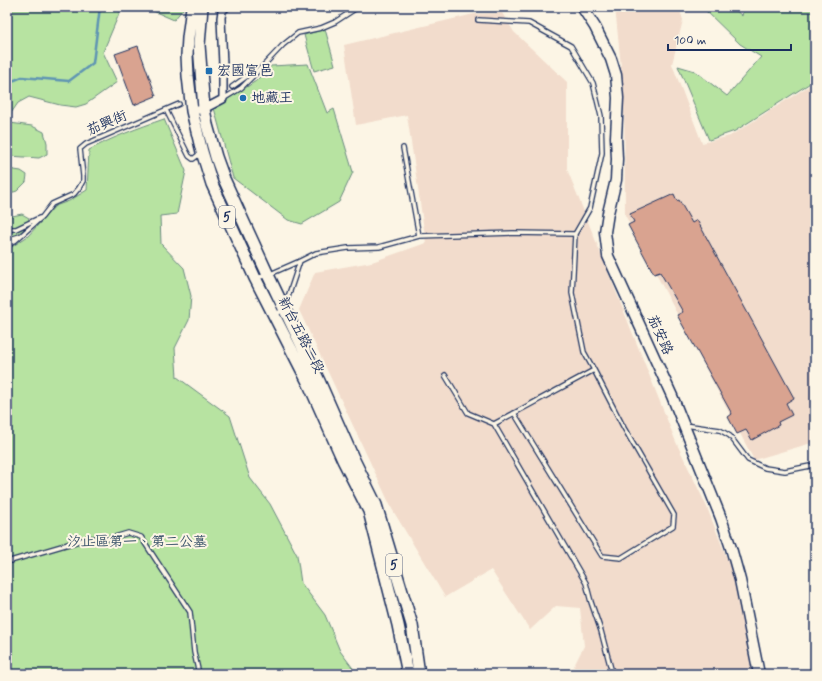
<svg xmlns="http://www.w3.org/2000/svg" width="822" height="681" font-family="Mynerve,'LXGW WenKai TC',sans-serif">
<style>
.built{fill:#f2dccc}
.green{fill:#b7e3a1;stroke:#698980}
.lines{fill:none;stroke-linecap:round;stroke-linejoin:round}
.stream{stroke:#5f95b3;stroke-width:2.5}
.building{fill:#d9a390;stroke:#1b2f5e}
.lane-casing{stroke:#1b2f5e;stroke-width:6}
.street-casing{stroke:#1b2f5e;stroke-width:10}
.secondary-casing{stroke:#1b2f5e;stroke-width:13}
.primary-casing{stroke:#1b2f5e;stroke-width:14}
.lane{stroke:#fcf5e5;stroke-width:3.5}
.street{stroke:#fcf5e5;stroke-width:7}
.secondary{stroke:#fcf5e5;stroke-width:10}
.primary{stroke:#fcf5e5;stroke-width:11}
.poi-dot{fill:#1f6fb2;stroke:#fcf5e5;stroke-width:1.5}
.labels{text-anchor:middle;dominant-baseline:central;stroke-width:4;stroke-linejoin:round;paint-order:stroke}
.shield{fill:#fcf5e5;stroke:#5e6a86;stroke-width:1}
.shield-label{font-size:13px;font-weight:bold;fill:#1b2f5e}
.poi-label{font-size:14px;fill:#1b2f5e;stroke:#fcf5e5;text-anchor:start}
.street-label{font-size:14px;fill:#1b2f5e;stroke:#fcf5e5}
.park-label{font-size:14px;fill:#3a536b;stroke:#fcf5e5}
</style>
<rect width="100%" height="100%" fill="#fcf5e5"/>
<filter id="ink" filterUnits="userSpaceOnUse"><feTurbulence type="fractalNoise" baseFrequency=".025" numOctaves="2"/><feDisplacementMap in="SourceGraphic" scale="8" xChannelSelector="R" yChannelSelector="G"/><feConvolveMatrix kernelMatrix="1 2 1 2 8 2 1 2 1" color-interpolation-filters="sRGB"/></filter>
<g filter="url(#ink)">
<path class="built" d="M 615,7 L 679,7 L 683,20 L 672,64 L 702,143 L 730,136 L 815,82 L 815,442 L 754,460 L 625,215 L 624,96 Z
M 502,13 L 514,32 L 567,82 L 567,169 L 676,442 L 706,505 L 732,571 L 753,674 L 570,674 L 584,646 L 580,608 L 556,606 L 530,630 L 491,570 L 445,597 L 392,509 L 299,310 L 315,272 L 372,262 L 426,243 L 407,115 L 356,125 L 344,45 L 474,14 Z"/>
<path class="green" d="M 7,7 L 122,7 L 103,52 L 117,82 L 86,104 L 76,107 L 60,105 L 29,97 L 18,103 L 7,119 L 10,123 L 32,126 L 44,132 L 47,143 L 47,154 L 39,158 L 9,156 L 7,156 Z
M 144,7 L 183,7 L 183,9 L 174,20 Z
M 702,7 L 732,7 L 742,16 L 744,7 L 815,7 L 815,80 L 735,131 L 709,140 L 678,66 L 695,71 L 727,96 L 761,57 L 740,44 Z
M 325,29 L 335,65 L 314,71 L 304,35 Z
M 308,64 L 327,113 L 334,109 L 353,172 L 339,202 L 302,224 L 288,220 L 233,178 L 214,108 L 256,81 L 271,66 Z
M 164,119 L 186,171 L 177,214 L 160,216 L 161,244 L 184,268 L 191,296 L 189,320 L 175,348 L 177,377 L 230,416 L 250,478 L 270,504 L 297,555 L 301,583 L 325,615 L 340,651 L 355,671 L 356,674 L 7,674 L 7,250 L 28,236 L 55,206 L 69,201 L 87,190 L 89,150 C 113,137 138,128 164,119 Z
M 7,168 L 8,169 L 21,171 L 27,175 L 26,182 L 17,191 L 7,194 Z
M 22,214 L 29,218 L 27,227 L 7,242 L 7,217 Z"/>
<g class="lines">
<path class="stream" d="M 7,85 L 10,82 L 22,77 L 69,81 L 93,63 L 100,7"/>
</g>
<path class="building" d="M 138,46 L 156,96 L 134,105 L 115,54 Z
M 674,194 L 677,201 L 679,200 L 692,223 L 697,220 L 794,398 L 786,403 L 792,415 L 778,422 L 779,425 L 752,440 L 746,430 L 737,434 L 728,417 L 732,414 L 677,315 L 683,312 L 660,272 L 654,274 L 628,225 L 634,222 L 630,214 Z"/>
<g class="lines">
<defs>
<path id="lane" d="M 232,87 L 250,74 L 259,69
M 223,99 L 241,88 L 263,66 L 283,45 L 298,33 L 321,28 L 335,22 L 358,7
M 166,110 L 189,156 L 193,159 L 201,153
M 403,148 L 419,236
M 7,229 L 16,229 L 39,218
M 575,234 L 572,293 L 584,352 L 594,370 L 494,424 L 586,583 L 591,602 L 601,631 L 611,669 L 614,674
M 7,240 L 20,236
M 7,246 L 16,240 L 42,217 L 52,204 L 74,194 L 79,188 L 83,181 L 83,176 L 80,149 L 86,144 L 179,104
M 256,278 L 268,275 L 300,261 L 316,253 L 348,248 L 379,247 L 419,236 L 513,233 L 575,234 L 590,208 L 602,153 L 601,116 L 593,83 L 571,46 L 529,23 L 478,20
M 275,315 L 284,309 L 300,261
M 7,322 L 8,330 L 7,338
M 445,375 L 468,413 L 494,424
M 514,413 L 602,556 L 621,558 L 673,526 L 674,515 L 624,428 L 594,370
M 685,425 L 720,430 L 730,436 L 748,460 L 765,468 L 785,471 L 815,465
M 7,562 L 89,538 L 108,539 L 128,533 L 141,537 L 190,612 L 194,652 L 199,674"/>
<path id="street" d="M 192,111 L 204,109 L 223,99 L 223,65 L 221,18 L 222,11 L 226,7"/>
<path id="secondary" d="M 582,7 L 595,27 L 611,59 L 616,75 L 618,98 L 616,137 L 617,159 L 616,180 L 608,213 L 605,232 L 608,256 L 672,396 L 721,518 L 731,548 L 740,580 L 759,674"/>
<path id="primary" d="M 192,7 L 188,38 L 187,55 L 188,76 L 192,111 L 202,152 L 212,184 L 255,278 L 308,382 L 343,460 L 369,511 L 398,625 L 408,674
M 202,7 L 199,45 L 204,109 L 207,125 L 216,157 L 224,179 L 268,275 L 319,381 L 353,458 L 376,505 L 412,625 L 419,674"/>
</defs>
<use href="#lane" class="lane-casing"/>
<use href="#street" class="street-casing"/>
<use href="#secondary" class="secondary-casing"/>
<use href="#primary" class="primary-casing"/>
<use href="#lane" class="lane"/>
<use href="#street" class="street"/>
<use href="#secondary" class="secondary"/>
<use href="#primary" class="primary"/>
</g>
</g>
<g class="poi-dot">
<rect x="205" y="67" width="8" height="8" rx="2"/>
<circle cx="243" cy="98" r="4"/>
</g>
<g class="labels">
<g class="shield">
<rect x="219" y="206" width="16" height="22" rx="3"/>
<rect x="386" y="554" width="16" height="22" rx="3"/>
</g>
<g class="shield-label">
<text x="227" y="217">5</text>
<text x="394" y="565">5</text>
</g>
<g class="poi-label">
<text x="217" y="71">宏國富邑</text>
<text x="251" y="98">地藏王</text>
</g>
<g class="street-label">
<text transform="translate(107 123) rotate(-23)">茄興街</text>
<text transform="translate(301 335) rotate(63)">新台五路二段</text>
<text transform="translate(660 335) rotate(66)">茄安路</text>
</g>
<g class="park-label">
<text x="137" y="542">汐止區第一、第二公墓</text>
</g>
</g>
<rect width="822" height="681" fill="none" stroke="#fcf5e5" stroke-width="24"/>
<rect x="12" y="12" width="798" height="657" fill="none" stroke="#1b2f5e" stroke-width="1.5" filter="url(#ink)"/>
<path d="M668 44v6h123v-6" fill="none" stroke="#1b2f5e" stroke-width="2"/>
<text x="674" y="44" font-size="12" fill="#1b2f5e" stroke="#fcf5e5" stroke-width="3" paint-order="stroke">100 m</text>
</svg>
